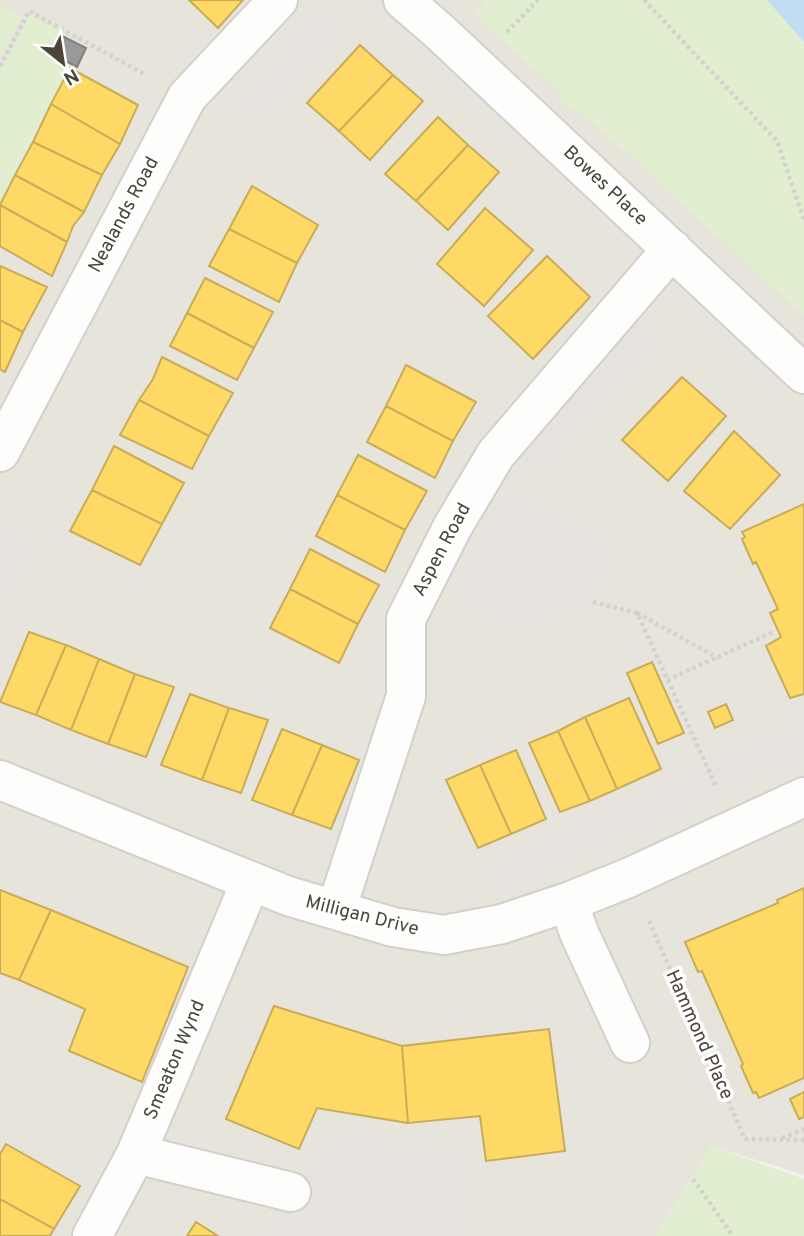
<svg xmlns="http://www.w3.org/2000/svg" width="804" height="1236" font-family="Overpass,sans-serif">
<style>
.residential{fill:#e7e4dc}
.green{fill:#e1eecf}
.parking{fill:#e6e3df}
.water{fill:#c0ddf1}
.homes{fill:#ffd966;stroke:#c9ac58;stroke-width:2}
.industry{fill:#999;stroke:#82807c;stroke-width:2}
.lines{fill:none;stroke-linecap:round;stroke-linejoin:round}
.minor-casing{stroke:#d2d0cb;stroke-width:42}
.path{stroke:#d3d2cc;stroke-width:4.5;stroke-dasharray:3.5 3.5;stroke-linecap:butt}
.minor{stroke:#fdfdfc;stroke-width:38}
.labels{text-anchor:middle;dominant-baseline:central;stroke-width:7;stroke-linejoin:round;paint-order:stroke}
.street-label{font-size:19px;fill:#4b4439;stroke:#fff}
</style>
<rect width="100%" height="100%" fill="#f4f2ee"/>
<path class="residential" d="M 0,0 L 804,0 L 804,1175 L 712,1146 L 655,1236 L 0,1236 Z"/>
<path class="green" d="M 487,0 L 804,0 L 804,315 L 576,107 L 571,111 L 558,98 L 561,93 L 474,15 Z
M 0,4 L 22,16 L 0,60 Z
M 30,15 L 62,33 L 51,53 L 71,64 L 0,202 L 0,73 Z
M 712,1146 L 804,1179 L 804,1236 L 655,1236 Z"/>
<path class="parking" d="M 320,7 L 349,32 L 262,128 L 232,101 Z
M 633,323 L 659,346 L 540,476 L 514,453 Z
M 506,490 L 621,548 L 586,617 L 555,601 L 534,640 L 451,597 Z
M 2,525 L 39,544 L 0,619 L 0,528 Z
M 804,718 L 804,760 L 499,897 L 484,862 Z
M 332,1137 L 466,1143 L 467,1236 L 260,1236 Z"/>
<path class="water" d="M 767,0 L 804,0 L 804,42 Z"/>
<path class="homes" d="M 189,0 L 243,0 L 218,28 Z
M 360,45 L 393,75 L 339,131 L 307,103 Z
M 70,68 L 138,105 L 120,144 L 51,104 Z
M 393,75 L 423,101 L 370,160 L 339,131 Z
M 51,104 L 120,144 L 102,175 L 33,142 Z
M 438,117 L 468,145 L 416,201 L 385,174 Z
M 33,142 L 102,175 L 84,212 L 15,175 Z
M 468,145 L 499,172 L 448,230 L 416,201 Z
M 15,175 L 84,212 L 73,226 L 67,242 L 0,205 Z
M 252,186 L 318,225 L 297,263 L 229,229 Z
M 0,205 L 67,242 L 52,276 L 0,246 Z
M 485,208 L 533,250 L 484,306 L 437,264 Z
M 229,229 L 297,263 L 279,302 L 209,266 Z
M 547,256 L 590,297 L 533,359 L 488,316 Z
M 0,266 L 47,287 L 23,332 L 0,320 Z
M 205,278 L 273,312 L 254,348 L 187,313 Z
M 187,313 L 254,348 L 237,380 L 170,346 Z
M 0,320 L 23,332 L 5,372 L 0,369 Z
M 162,357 L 233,393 L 209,436 L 139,400 L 153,379 Z
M 406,365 L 476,402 L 453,441 L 386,406 Z
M 682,377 L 726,416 L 668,481 L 622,440 Z
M 139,400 L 209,436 L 192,469 L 120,435 Z
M 386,406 L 453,441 L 435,478 L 367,442 Z
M 734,431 L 780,475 L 730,529 L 684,491 Z
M 114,446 L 184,483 L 162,524 L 92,490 Z
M 358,455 L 427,491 L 405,530 L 337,495 Z
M 92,490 L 162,524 L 140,565 L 70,531 Z
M 337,495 L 405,530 L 385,572 L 316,536 Z
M 804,504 L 804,694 L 790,698 L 766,646 L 781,637 L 770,613 L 778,609 L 756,562 L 753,564 L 742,539 L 745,537 L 742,532 Z
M 310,549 L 379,585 L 358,624 L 290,589 Z
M 290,589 L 358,624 L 339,663 L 270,628 Z
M 29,632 L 66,645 L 36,715 L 0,702 Z
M 66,645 L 99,659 L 71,730 L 36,715 Z
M 99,659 L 135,674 L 108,744 L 71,730 Z
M 652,662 L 684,733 L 658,744 L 627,673 Z
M 135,674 L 174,687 L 146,757 L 108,744 Z
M 190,694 L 229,708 L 202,780 L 161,765 Z
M 629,698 L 661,769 L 617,789 L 585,717 Z
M 726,704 L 733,720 L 715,728 L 708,712 Z
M 229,708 L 268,720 L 241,793 L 202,780 Z
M 585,717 L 617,789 L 590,801 L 558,731 Z
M 282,729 L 322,745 L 292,815 L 252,800 Z
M 558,731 L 590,801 L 560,812 L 529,743 Z
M 322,745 L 359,760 L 331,829 L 292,815 Z
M 516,750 L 546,819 L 511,834 L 480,765 Z
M 480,765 L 511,834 L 478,848 L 446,780 Z
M 804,888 L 804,1078 L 759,1098 L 756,1092 L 753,1093 L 741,1066 L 743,1064 L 702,971 L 698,972 L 685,942 L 778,903 L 777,900 Z
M 0,890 L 51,910 L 19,980 L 0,973 Z
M 51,910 L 188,967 L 142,1082 L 69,1051 L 85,1009 L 19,980 Z
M 274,1006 L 402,1046 L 408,1123 L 317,1108 L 299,1149 L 226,1119 Z
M 549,1029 L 565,1151 L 486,1161 L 480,1116 L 408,1123 L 402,1046 Z
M 804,1092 L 804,1117 L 799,1119 L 790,1099 Z
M 6,1144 L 80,1186 L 54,1229 L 0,1199 L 0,1154 Z
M 0,1199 L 54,1229 L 50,1236 L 0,1236 Z
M 196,1222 L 218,1236 L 187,1236 Z"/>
<path class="industry" d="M 60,35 L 86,48 L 77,67 L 51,53 Z"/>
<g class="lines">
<defs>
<path id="minor" d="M 403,0 L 441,33 L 804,374
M 0,452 L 187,97 L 278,0
M 0,780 L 288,896 L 393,927 L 444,935 L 502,924 L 568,902 L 628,878 L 804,797
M 568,902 L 580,935 L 630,1043
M 336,910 L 406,696 L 406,619 L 453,526 L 496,454 L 672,249
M 136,1154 L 291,1192
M 92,1236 L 136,1154 L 251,881"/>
</defs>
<use href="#minor" class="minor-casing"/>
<path class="path" d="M 644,0 L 777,141 L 804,220
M 507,32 L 538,0
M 0,66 L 29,11 L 146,75
M 593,602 L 637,613 L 716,786
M 637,613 L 718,658
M 667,680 L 773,632
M 649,921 L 745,1139 L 804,1140
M 782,1138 L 804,1129
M 693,1179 L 733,1236"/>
<use href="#minor" class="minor"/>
</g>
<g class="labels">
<g class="street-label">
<text transform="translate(605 186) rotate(43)">Bowes Place</text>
<text transform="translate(124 215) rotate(-62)">Nealands Road</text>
<text transform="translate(442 550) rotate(-62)">Aspen Road</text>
<text transform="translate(362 916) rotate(14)">Milligan Drive</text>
<text transform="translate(699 1035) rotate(66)">Hammond Place</text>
<text transform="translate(175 1060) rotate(-67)">Smeaton Wynd</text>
</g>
</g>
<g transform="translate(63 63) rotate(150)" stroke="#ffffff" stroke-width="5" paint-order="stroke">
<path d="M0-5L12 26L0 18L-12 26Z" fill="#4b4439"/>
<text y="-10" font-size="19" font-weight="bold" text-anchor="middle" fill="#4b4439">N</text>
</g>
</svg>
